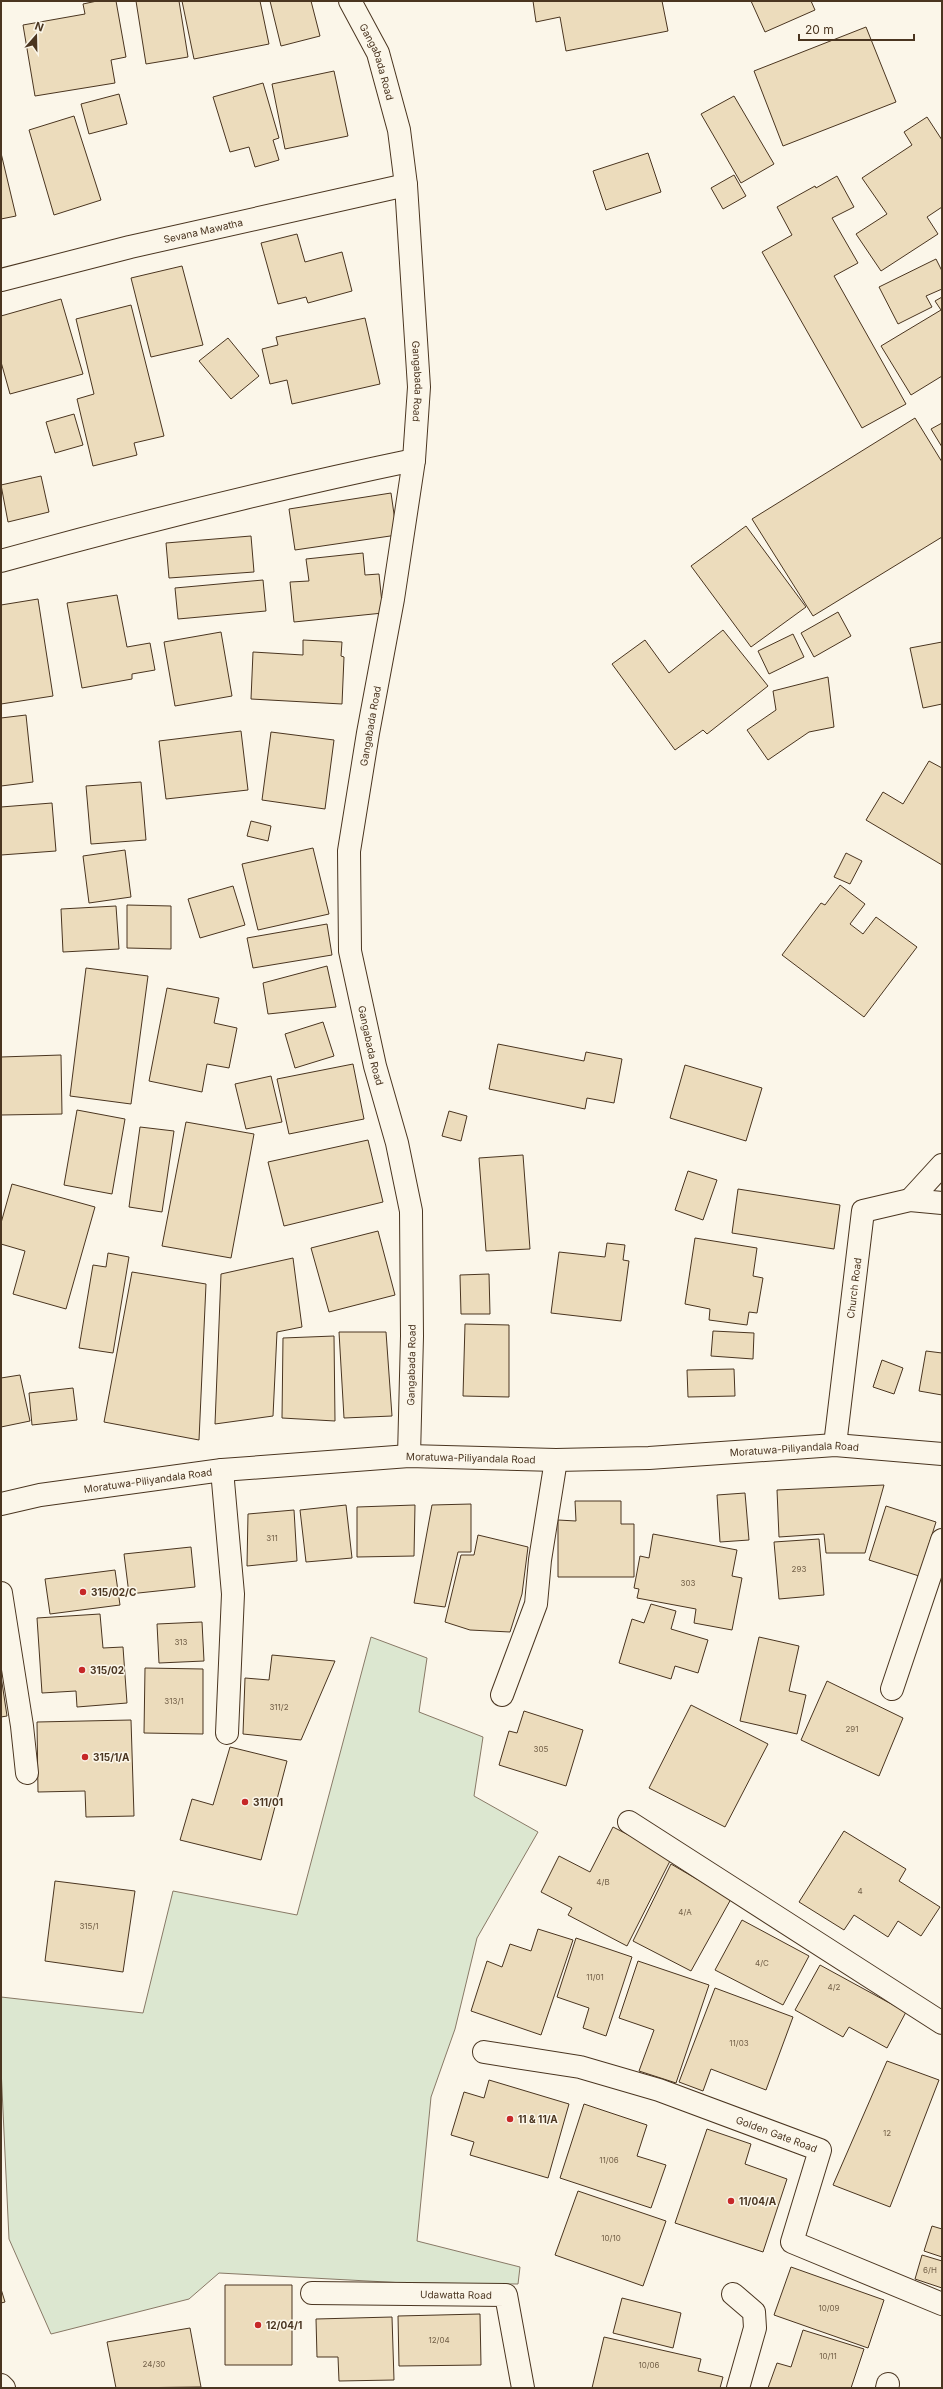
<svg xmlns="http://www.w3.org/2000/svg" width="943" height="2389" font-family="Inter,sans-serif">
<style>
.green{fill:#dce7d0;stroke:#887966}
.building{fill:#ecdcbc;stroke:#4a3520}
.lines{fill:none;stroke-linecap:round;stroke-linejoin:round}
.street-casing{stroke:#4a3520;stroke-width:24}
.primary-casing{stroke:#4a3520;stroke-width:24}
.street{stroke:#fbf6e9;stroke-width:22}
.primary{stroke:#fbf6e9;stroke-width:22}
.poi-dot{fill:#c62828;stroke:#fbf6e9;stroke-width:1.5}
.labels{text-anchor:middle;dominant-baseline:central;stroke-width:3;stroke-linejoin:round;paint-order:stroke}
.number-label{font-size:8px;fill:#725f47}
.street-label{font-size:10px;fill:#4a3520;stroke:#fbf6e9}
.poi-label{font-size:10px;font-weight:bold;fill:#4a3520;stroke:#fbf6e9;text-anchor:start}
</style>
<rect width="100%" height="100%" fill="#fbf6e9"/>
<path class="green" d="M 371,1637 L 427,1658 L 419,1712 L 483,1737 L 474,1796 L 538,1832 L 477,1938 L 455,2029 L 431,2097 L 417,2241 L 520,2267 L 518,2284 L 405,2283 L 219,2273 L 189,2299 L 51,2334 L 9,2239 L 1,2068 L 1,1997 L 143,2013 L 173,1891 L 297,1915 Z"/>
<path class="building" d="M 97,1 L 116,1 L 126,57 L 111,60 L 115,83 L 35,96 L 23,25 L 85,14 L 83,4 Z
M 136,1 L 179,1 L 188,57 L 146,64 Z
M 182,1 L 260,1 L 269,44 L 194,59 Z
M 270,1 L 311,1 L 320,36 L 281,46 Z
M 533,1 L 662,1 L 668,31 L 566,51 L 560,17 L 536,22 Z
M 751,1 L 811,1 L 815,10 L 765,32 Z
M 866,27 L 896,102 L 783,146 L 754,71 Z
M 334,71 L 348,136 L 285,149 L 272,84 Z
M 263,83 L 279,138 L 273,140 L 279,160 L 255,167 L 249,147 L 230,152 L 213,97 Z
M 119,94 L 127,124 L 89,134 L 81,104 Z
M 734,96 L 774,164 L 741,183 L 701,114 Z
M 74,116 L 101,200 L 54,215 L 29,130 Z
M 927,117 L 942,140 L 942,207 L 927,217 L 938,234 L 881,271 L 856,234 L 887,214 L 862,178 L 912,145 L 904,132 Z
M 1,153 L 16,216 L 1,219 Z
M 648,153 L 661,192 L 606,210 L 593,171 Z
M 734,175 L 746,196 L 723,209 L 711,188 Z
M 837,176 L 854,207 L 832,218 L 858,263 L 834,276 L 906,404 L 862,428 L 762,252 L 792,235 L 777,207 L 815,186 L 816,188 Z
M 297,234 L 305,262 L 342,252 L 352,291 L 308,303 L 306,297 L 278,304 L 261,243 Z
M 936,259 L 942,271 L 942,289 L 926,296 L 932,307 L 898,324 L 879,287 Z
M 182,266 L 203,345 L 151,357 L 131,278 Z
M 942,297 L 942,376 L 911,395 L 881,346 L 941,310 L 935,301 Z
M 61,299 L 83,374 L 10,394 L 1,362 L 1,316 Z
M 131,305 L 164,436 L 134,443 L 137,455 L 93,466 L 77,399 L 94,394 L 76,319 Z
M 365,318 L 380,384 L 292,404 L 287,380 L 270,384 L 262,349 L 278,345 L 276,337 Z
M 228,338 L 259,376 L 231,399 L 199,361 Z
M 74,414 L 83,445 L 55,453 L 46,422 Z
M 915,418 L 942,462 L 942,537 L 813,616 L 752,519 Z
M 942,423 L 942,447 L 931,429 Z
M 41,476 L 49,512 L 8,522 L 1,485 Z
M 391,493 L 397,535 L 295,550 L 289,509 Z
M 746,526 L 806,607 L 751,647 L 691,566 Z
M 251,536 L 254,572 L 169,578 L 166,543 Z
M 363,553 L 365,575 L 379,574 L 383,613 L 294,622 L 290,582 L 309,581 L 306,559 Z
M 263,580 L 266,611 L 178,619 L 175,588 Z
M 117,595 L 127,647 L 150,643 L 155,670 L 132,674 L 132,679 L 82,688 L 67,603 Z
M 38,599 L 53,696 L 1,704 L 1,605 Z
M 838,612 L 851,636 L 814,657 L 801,633 Z
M 723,630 L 768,686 L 707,734 L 703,730 L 675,750 L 612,664 L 645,640 L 669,673 Z
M 221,632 L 232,696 L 175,706 L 164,642 Z
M 793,634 L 804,657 L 769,674 L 758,651 Z
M 303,640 L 342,642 L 341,656 L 344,657 L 342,704 L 251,699 L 253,652 L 303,655 Z
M 942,642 L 942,704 L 923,708 L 910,648 Z
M 828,677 L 834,727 L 809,732 L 768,760 L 747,730 L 776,710 L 773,691 Z
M 26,715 L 33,782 L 1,786 L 1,718 Z
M 241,731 L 248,790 L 166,799 L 159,741 Z
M 271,732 L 334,740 L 325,809 L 262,800 Z
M 929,761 L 942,768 L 942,865 L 866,820 L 883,792 L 903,804 Z
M 141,782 L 146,840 L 91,844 L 86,786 Z
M 52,803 L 56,851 L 1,855 L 1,807 Z
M 251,821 L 271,826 L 268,841 L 247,836 Z
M 313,848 L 329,914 L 258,930 L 242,864 Z
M 125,850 L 131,897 L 89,903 L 83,856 Z
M 846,853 L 862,861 L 850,884 L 834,877 Z
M 840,885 L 865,904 L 850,924 L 863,934 L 876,917 L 917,947 L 864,1017 L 782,955 L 821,903 L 825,905 Z
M 233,886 L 245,925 L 200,938 L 188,899 Z
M 127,905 L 171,906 L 171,949 L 127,948 Z
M 116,906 L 119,949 L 63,952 L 61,909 Z
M 327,924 L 332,955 L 253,968 L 247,938 Z
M 327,966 L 336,1007 L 268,1014 L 263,983 Z
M 86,968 L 148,976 L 131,1104 L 70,1096 Z
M 167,988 L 219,998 L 214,1023 L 237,1028 L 229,1068 L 207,1064 L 202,1092 L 149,1081 Z
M 323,1022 L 334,1056 L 295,1068 L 285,1034 Z
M 498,1044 L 584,1061 L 586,1052 L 622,1059 L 614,1103 L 587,1098 L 585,1109 L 489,1089 Z
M 61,1055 L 62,1114 L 1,1115 L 1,1057 Z
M 353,1064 L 364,1119 L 289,1134 L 277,1079 Z
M 685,1065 L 762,1088 L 746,1141 L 670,1118 Z
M 271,1076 L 282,1122 L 246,1129 L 235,1084 Z
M 77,1110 L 125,1119 L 112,1194 L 64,1185 Z
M 449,1111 L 467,1116 L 461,1141 L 442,1136 Z
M 186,1122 L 254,1134 L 231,1258 L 162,1246 Z
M 140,1127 L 174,1131 L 162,1212 L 129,1207 Z
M 368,1140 L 383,1202 L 284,1226 L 268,1162 Z
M 523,1155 L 530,1249 L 486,1251 L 479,1158 Z
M 688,1171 L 717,1180 L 703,1220 L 675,1210 Z
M 12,1184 L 95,1207 L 66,1309 L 13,1294 L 25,1251 L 1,1244 L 1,1223 Z
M 738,1189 L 840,1205 L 834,1249 L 732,1233 Z
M 378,1231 L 395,1295 L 329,1312 L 311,1248 Z
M 695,1238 L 757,1248 L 753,1276 L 763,1278 L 757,1313 L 749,1312 L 747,1325 L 709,1320 L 710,1309 L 685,1304 Z
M 607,1243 L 625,1245 L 623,1260 L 629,1261 L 621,1321 L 551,1313 L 559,1252 L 605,1257 Z
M 108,1253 L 129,1257 L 113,1353 L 79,1348 L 93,1265 L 106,1267 Z
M 293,1258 L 302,1327 L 277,1332 L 273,1416 L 215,1424 L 221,1274 Z
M 132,1272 L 206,1284 L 199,1440 L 104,1422 Z
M 489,1274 L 490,1314 L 461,1314 L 460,1275 Z
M 465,1324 L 509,1325 L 509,1397 L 463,1396 Z
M 713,1331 L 754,1333 L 753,1359 L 711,1356 Z
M 339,1332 L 386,1332 L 392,1416 L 344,1418 Z
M 334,1336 L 335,1421 L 282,1418 L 283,1338 Z
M 926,1351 L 942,1353 L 942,1395 L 919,1391 Z
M 882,1360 L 903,1368 L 894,1394 L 873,1387 Z
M 734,1369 L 735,1396 L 688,1397 L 687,1370 Z
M 20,1375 L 30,1421 L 1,1427 L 1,1378 Z
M 73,1388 L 77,1420 L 32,1425 L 29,1393 Z
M 884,1485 L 865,1553 L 826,1553 L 824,1534 L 779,1537 L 777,1490 Z
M 745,1493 L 749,1540 L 720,1542 L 717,1495 Z
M 575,1501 L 621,1501 L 621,1524 L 634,1524 L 634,1577 L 558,1577 L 558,1520 L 576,1521 Z
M 471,1504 L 471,1552 L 458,1552 L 445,1607 L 414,1603 L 432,1505 Z
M 346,1505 L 352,1558 L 306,1562 L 300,1510 Z
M 415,1505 L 414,1556 L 357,1557 L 357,1507 Z
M 886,1506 L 936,1522 L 919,1576 L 869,1560 Z
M 294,1510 L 297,1561 L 247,1566 L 248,1514 Z
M 653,1534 L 737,1550 L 732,1576 L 742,1578 L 732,1630 L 694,1623 L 696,1609 L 637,1598 L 639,1589 L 634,1588 L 640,1556 L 649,1558 Z
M 478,1535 L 528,1547 L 522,1594 L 510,1632 L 470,1630 L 445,1622 L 461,1555 L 474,1555 Z
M 819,1539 L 824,1595 L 779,1599 L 774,1542 Z
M 191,1547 L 195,1587 L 129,1594 L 124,1554 Z
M 115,1570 L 120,1605 L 50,1614 L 45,1579 Z
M 651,1604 L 676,1611 L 671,1629 L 708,1640 L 698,1673 L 675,1666 L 671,1679 L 619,1663 L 632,1619 L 644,1623 Z
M 100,1614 L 103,1648 L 123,1647 L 127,1703 L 77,1707 L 76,1691 L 42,1693 L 37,1618 Z
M 202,1622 L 204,1661 L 159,1663 L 157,1624 Z
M 759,1637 L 799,1646 L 789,1691 L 806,1695 L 797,1734 L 740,1721 Z
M 272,1655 L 335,1661 L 301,1740 L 243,1734 L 245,1678 L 269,1680 Z
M 145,1668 L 203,1669 L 203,1734 L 144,1733 Z
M 1,1676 L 7,1716 L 1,1717 Z
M 827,1681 L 903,1718 L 879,1776 L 801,1740 Z
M 691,1705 L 768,1744 L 725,1827 L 649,1788 Z
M 524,1711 L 583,1730 L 566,1786 L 499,1765 L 509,1731 L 517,1733 Z
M 131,1720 L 134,1816 L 86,1817 L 85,1791 L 38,1792 L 37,1722 Z
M 230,1747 L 287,1761 L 261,1860 L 180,1840 L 192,1799 L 213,1805 Z
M 613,1827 L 672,1857 L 627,1946 L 568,1915 L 572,1908 L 541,1892 L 559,1856 L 590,1872 Z
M 844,1831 L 906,1869 L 899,1881 L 940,1907 L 921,1936 L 898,1921 L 888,1937 L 854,1915 L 844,1930 L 799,1902 Z
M 671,1864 L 731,1899 L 691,1971 L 633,1941 Z
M 55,1881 L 135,1891 L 123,1972 L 45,1961 Z
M 742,1920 L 809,1956 L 783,2005 L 715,1970 Z
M 538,1929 L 573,1940 L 541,2035 L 471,2011 L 487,1961 L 502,1967 L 510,1944 L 531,1951 Z
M 576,1938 L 632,1957 L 606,2036 L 583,2028 L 589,2008 L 557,1997 Z
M 638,1961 L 709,1985 L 676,2083 L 639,2071 L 654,2030 L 619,2018 Z
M 820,1965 L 906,2012 L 887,2048 L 849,2027 L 843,2037 L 795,2010 Z
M 715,1988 L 793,2017 L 766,2090 L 711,2069 L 703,2091 L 679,2082 Z
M 887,2061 L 939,2080 L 890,2207 L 833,2185 Z
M 489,2080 L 569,2104 L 548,2178 L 470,2155 L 474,2142 L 451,2135 L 464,2092 L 484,2098 Z
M 584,2104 L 647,2125 L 637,2156 L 666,2165 L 651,2208 L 560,2178 Z
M 707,2129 L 751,2144 L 745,2164 L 787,2179 L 763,2252 L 675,2223 Z
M 578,2191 L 666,2221 L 643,2286 L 555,2255 Z
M 932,2226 L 942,2229 L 942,2257 L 924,2251 Z
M 922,2255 L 942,2261 L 942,2288 L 915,2279 Z
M 791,2267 L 884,2300 L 868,2348 L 774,2315 Z
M 225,2285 L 292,2285 L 292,2365 L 225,2365 Z
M 1,2289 L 5,2302 L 1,2303 Z
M 622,2298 L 681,2313 L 673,2348 L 613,2333 Z
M 480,2314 L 481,2365 L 399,2366 L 398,2316 Z
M 392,2317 L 394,2380 L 339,2381 L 338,2357 L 317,2357 L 316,2319 Z
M 190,2328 L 201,2387 L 116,2388 L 107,2342 Z
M 803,2330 L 864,2349 L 851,2388 L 768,2388 L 777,2363 L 791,2367 Z
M 604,2337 L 701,2359 L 698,2371 L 723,2377 L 720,2388 L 592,2388 Z"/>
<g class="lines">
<defs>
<g id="street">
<path id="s1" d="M 350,1 L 378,53 L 399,130 L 406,185 L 419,387 L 414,460 L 393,599 L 368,733 L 349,851 L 350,951 L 375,1066 L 397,1143 L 411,1211 L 412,1336 L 409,1456"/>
<path id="s2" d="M 1,280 L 130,247 L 406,185"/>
<path d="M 1,561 C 138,523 275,489 414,460"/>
<path d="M 910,1200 L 942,1165"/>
<path id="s3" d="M 835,1445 L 863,1211 L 910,1200 L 942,1203"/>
<path d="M 222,1470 L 233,1594 L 227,1733"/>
<path d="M 1,1593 L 22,1726 L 27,1773"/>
<path d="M 892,1689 L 942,1540"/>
<path d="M 502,1695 L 536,1604 L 540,1560 L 556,1460"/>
<path d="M 629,1822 L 942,2023"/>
<path id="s4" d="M 484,2052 L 580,2067 L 659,2090 L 820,2150 L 792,2242 L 942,2304"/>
<path id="s5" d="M 312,2293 L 506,2295 L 523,2388"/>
<path d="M 733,2294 L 754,2312 L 755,2328 L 738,2388"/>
<path d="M 1,2385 L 4,2388"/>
<path d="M 887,2388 L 888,2384"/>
</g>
<g id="primary">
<path id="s6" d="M 1,1504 L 40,1495 L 222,1470 L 409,1456 L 556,1460 L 649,1458 L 835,1445 L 942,1454"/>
</g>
</defs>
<use href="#street" class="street-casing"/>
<use href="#primary" class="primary-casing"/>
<use href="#street" class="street"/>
<use href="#primary" class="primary"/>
</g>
<g class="poi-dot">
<circle cx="83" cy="1592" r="4"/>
<circle cx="82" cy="1670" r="4"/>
<circle cx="85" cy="1757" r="4"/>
<circle cx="245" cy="1802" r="4"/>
<circle cx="510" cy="2119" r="4"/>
<circle cx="731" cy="2201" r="4"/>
<circle cx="258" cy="2325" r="4"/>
</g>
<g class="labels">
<g class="number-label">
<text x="272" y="1538">311</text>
<text x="799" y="1569">293</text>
<text x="688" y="1583">303</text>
<text x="181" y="1642">313</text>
<text x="174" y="1701">313/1</text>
<text x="279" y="1707">311/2</text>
<text x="852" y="1729">291</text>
<text x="541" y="1749">305</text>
<text x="603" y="1882">4/B</text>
<text x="860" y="1891">4</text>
<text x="685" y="1912">4/A</text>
<text x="89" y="1926">315/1</text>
<text x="762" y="1963">4/C</text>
<text x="595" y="1977">11/01</text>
<text x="834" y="1987">4/2</text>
<text x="739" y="2043">11/03</text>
<text x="887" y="2133">12</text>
<text x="609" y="2160">11/06</text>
<text x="611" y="2238">10/10</text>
<text x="930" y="2270">6/H</text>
<text x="829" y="2308">10/09</text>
<text x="439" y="2340">12/04</text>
<text x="828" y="2356">10/11</text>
<text x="154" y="2364">24/30</text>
<text x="649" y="2365">10/06</text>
</g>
<g class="street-label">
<text stroke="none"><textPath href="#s1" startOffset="67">Gangabada Road</textPath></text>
<text stroke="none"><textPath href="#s2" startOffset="208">Sevana Mawatha</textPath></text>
<text stroke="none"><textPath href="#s1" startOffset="391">Gangabada Road</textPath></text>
<text transform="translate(370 726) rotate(-80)">Gangabada Road</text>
<text stroke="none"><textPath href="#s1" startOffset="1063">Gangabada Road</textPath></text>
<text stroke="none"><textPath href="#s3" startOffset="158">Church Road</textPath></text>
<text transform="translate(411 1365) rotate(-89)">Gangabada Road</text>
<text stroke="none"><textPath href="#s6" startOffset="797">Moratuwa-Piliyandala Road</textPath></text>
<text stroke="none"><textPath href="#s6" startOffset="473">Moratuwa-Piliyandala Road</textPath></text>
<text stroke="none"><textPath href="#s6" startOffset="149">Moratuwa-Piliyandala Road</textPath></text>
<text stroke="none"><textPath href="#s4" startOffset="305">Golden Gate Road</textPath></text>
<text stroke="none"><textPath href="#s5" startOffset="144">Udawatta Road</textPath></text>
</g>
<g class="poi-label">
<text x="91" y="1592">315/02/C</text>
<text x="90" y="1670">315/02</text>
<text x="93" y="1757">315/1/A</text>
<text x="253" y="1802">311/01</text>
<text x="518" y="2119">11 &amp; 11/A</text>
<text x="739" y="2201">11/04/A</text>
<text x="266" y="2325">12/04/1</text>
</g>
</g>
<rect width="943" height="2389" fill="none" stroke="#4a3520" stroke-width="4"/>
<g transform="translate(36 36) rotate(20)" stroke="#fbf6e9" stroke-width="3" paint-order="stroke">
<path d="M0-3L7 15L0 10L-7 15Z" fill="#4a3520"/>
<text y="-6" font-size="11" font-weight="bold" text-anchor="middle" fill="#4a3520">N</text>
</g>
<path d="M799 34v6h115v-6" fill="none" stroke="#4a3520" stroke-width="2"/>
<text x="805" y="34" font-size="12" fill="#4a3520" stroke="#fbf6e9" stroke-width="3" paint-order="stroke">20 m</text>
</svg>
